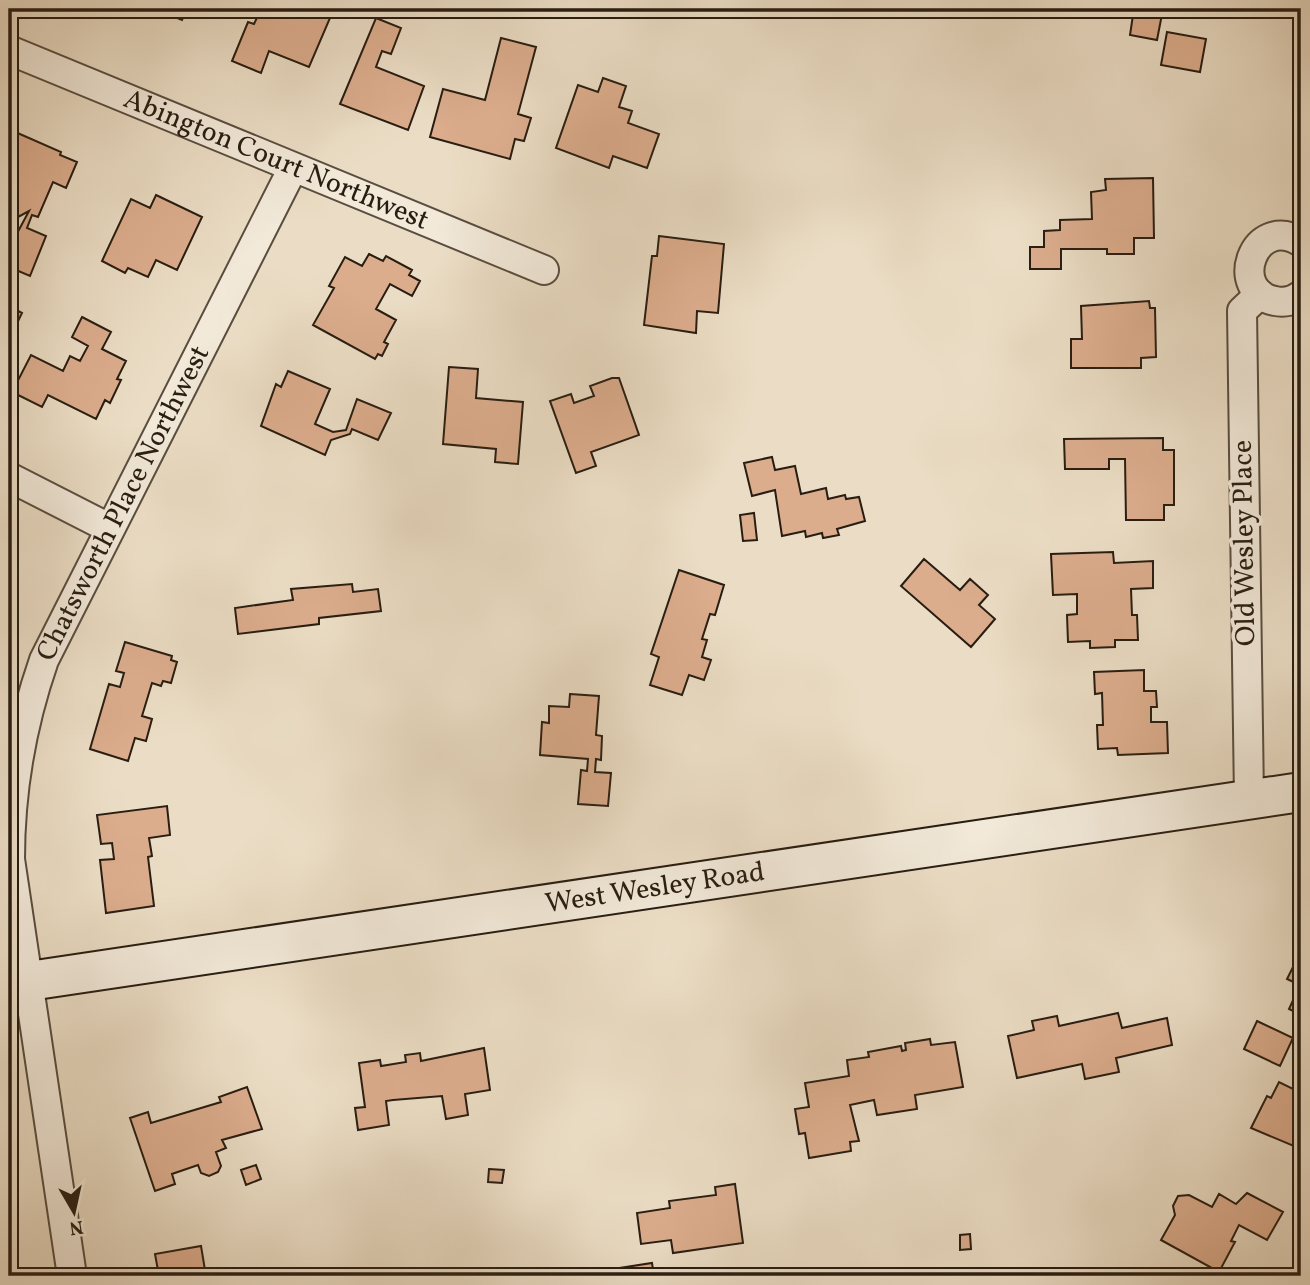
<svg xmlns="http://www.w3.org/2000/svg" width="1310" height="1285" font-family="Vollkorn,serif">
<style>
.building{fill:#dcad8d;stroke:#281d12;stroke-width:2}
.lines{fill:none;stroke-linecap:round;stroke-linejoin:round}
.street-casing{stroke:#594d3f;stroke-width:32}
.secondary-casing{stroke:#281d12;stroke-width:42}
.street{stroke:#f2e9d9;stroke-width:28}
.secondary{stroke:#f2e9d9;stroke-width:38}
.labels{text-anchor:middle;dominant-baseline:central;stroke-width:7;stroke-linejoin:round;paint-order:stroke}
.street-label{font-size:28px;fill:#281d12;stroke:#f2e9d9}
</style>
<rect width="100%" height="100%" fill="#ebddc5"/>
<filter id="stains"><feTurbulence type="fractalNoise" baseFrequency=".00286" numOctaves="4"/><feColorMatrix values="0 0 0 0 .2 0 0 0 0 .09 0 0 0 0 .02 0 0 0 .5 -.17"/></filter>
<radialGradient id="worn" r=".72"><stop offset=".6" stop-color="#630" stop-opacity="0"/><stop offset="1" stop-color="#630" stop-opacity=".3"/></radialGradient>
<path class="building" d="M 155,9 L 187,9 L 182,20 Z
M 261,9 L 333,11 L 309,67 L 269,51 L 261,73 L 232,61 L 248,22 L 254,24 Z
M 1103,9 L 1163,9 L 1157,40 L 1130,35 L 1133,15 Z
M 376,18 L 401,28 L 391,54 L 382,51 L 376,67 L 424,86 L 408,130 L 340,104 Z
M 1167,32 L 1206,39 L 1200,72 L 1161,65 Z
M 501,38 L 536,47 L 518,114 L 531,118 L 524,141 L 515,139 L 510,159 L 430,137 L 443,89 L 485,100 Z
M 603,78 L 626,86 L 619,107 L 632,111 L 628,123 L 659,134 L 647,168 L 613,156 L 609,168 L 556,148 L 578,85 L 598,92 Z
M 13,131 L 61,152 L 60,155 L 77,162 L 66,188 L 53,182 L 38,217 L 32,215 L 27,228 L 46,236 L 30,276 L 9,267 L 9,236 L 14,239 L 29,211 L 18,217 L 9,212 L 9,140 Z
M 1153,178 L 1154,238 L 1134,238 L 1134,254 L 1107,254 L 1107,249 L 1061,249 L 1061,269 L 1030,269 L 1030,247 L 1044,247 L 1044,231 L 1060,230 L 1060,220 L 1092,219 L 1091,192 L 1106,190 L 1105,179 Z
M 156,195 L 202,217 L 177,270 L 156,260 L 148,277 L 128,268 L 125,273 L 102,261 L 131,199 L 150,208 Z
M 659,236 L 724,244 L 718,313 L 697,311 L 696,333 L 644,325 L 652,256 L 657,256 Z
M 369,254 L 383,261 L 386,256 L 412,270 L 409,275 L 420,281 L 412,296 L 390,284 L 376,309 L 396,320 L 384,342 L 388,344 L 382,356 L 378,354 L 375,359 L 313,325 L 334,288 L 329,286 L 345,257 L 362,266 Z
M 1149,301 L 1150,308 L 1155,308 L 1156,357 L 1141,358 L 1141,368 L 1071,368 L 1071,339 L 1082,339 L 1081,306 Z
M 9,306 L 22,313 L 9,340 Z
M 82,317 L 111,332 L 102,349 L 126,361 L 117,379 L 121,380 L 110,403 L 105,400 L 96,419 L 48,395 L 42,407 L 12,392 L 31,355 L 63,371 L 70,356 L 80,361 L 88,346 L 72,337 Z
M 449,367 L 478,369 L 476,398 L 523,402 L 518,464 L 495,462 L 496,449 L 443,444 Z
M 288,371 L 330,389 L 315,424 L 333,432 L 346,430 L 357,399 L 391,413 L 378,440 L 352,429 L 350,434 L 331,440 L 325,455 L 261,426 L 276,384 L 281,387 Z
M 612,378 L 619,378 L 639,435 L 591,452 L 596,466 L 576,473 L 550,401 L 571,394 L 574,403 L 594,396 L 590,386 Z
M 1163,438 L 1163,450 L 1174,450 L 1174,505 L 1164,505 L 1164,520 L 1126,520 L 1125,459 L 1109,459 L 1109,469 L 1065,469 L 1064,439 Z
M 772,457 L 775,470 L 795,466 L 801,494 L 826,488 L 828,499 L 845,495 L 846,499 L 859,497 L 865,521 L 837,529 L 839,535 L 823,538 L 822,533 L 806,537 L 805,531 L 782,536 L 775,490 L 752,496 L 744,463 Z
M 754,513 L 757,540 L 743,541 L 740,515 Z
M 1113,552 L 1114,563 L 1153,561 L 1153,588 L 1131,589 L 1132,615 L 1137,615 L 1138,640 L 1115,640 L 1115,647 L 1090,648 L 1090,641 L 1068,642 L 1067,615 L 1077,614 L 1077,594 L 1053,595 L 1051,554 Z
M 924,559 L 960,590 L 970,579 L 988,595 L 979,605 L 995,619 L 971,647 L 901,586 Z
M 679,570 L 724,585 L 715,615 L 710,614 L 702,639 L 707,640 L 702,657 L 711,660 L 704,680 L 689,675 L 682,695 L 650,685 L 659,657 L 651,654 Z
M 352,584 L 353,592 L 378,589 L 381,611 L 319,618 L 319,624 L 238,634 L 235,608 L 293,600 L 291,589 Z
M 125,642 L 172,656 L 171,660 L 177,662 L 171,683 L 163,681 L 161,686 L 152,683 L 142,716 L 152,719 L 146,741 L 135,738 L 128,761 L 90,749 L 109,684 L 120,687 L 124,673 L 116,671 Z
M 1144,670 L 1144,691 L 1156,691 L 1157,707 L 1151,707 L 1151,722 L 1167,722 L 1168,753 L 1118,755 L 1117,748 L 1098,749 L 1097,725 L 1103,725 L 1102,693 L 1095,694 L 1094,672 Z
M 570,694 L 599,696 L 596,735 L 602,736 L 601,760 L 596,759 L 595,772 L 611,773 L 608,806 L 578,804 L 581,770 L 587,771 L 588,759 L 540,755 L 542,722 L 549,723 L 549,706 L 569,707 Z
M 167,806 L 170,835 L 149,838 L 152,856 L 148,857 L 154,906 L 106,913 L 100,860 L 114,859 L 112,843 L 101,844 L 97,815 Z
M 1299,955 L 1301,956 L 1301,1015 L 1289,1009 L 1300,985 L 1287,979 Z
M 1118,1013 L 1122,1028 L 1167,1018 L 1172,1045 L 1116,1058 L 1119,1072 L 1085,1079 L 1082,1064 L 1017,1078 L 1008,1036 L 1034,1030 L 1032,1021 L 1057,1016 L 1059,1026 Z
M 1257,1021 L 1293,1038 L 1280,1066 L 1244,1049 Z
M 930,1039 L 931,1045 L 955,1042 L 963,1087 L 915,1095 L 917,1109 L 877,1115 L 874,1100 L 850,1105 L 859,1141 L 850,1142 L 851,1151 L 809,1158 L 805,1133 L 799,1134 L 795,1109 L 809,1107 L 805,1083 L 849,1076 L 847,1060 L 869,1057 L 868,1052 L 901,1046 L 902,1051 L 906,1050 L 905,1043 Z
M 484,1048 L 490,1090 L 465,1094 L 468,1115 L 446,1119 L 442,1096 L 393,1100 L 386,1101 L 389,1125 L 358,1130 L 355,1108 L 365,1107 L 359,1063 L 380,1060 L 381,1066 L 406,1062 L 405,1055 L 420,1053 L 421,1061 Z
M 1301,1078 L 1301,1149 L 1251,1128 L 1267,1096 L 1271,1098 L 1279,1082 L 1295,1090 Z
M 247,1087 L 262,1129 L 222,1140 L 226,1148 L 216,1152 L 221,1166 L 218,1172 L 209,1176 L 201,1173 L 198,1165 L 172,1174 L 175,1184 L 155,1191 L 130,1118 L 148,1112 L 151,1123 L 221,1102 L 219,1097 Z
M 256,1165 L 261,1179 L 246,1185 L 241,1170 Z
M 489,1169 L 504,1170 L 502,1183 L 488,1182 Z
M 735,1184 L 743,1243 L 673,1253 L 671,1240 L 641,1244 L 637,1213 L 670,1208 L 669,1201 L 716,1195 L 715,1187 Z
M 1247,1193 L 1283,1212 L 1267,1240 L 1239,1225 L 1231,1241 L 1235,1242 L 1219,1272 L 1161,1240 L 1175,1215 L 1173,1206 L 1178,1196 L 1189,1195 L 1212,1207 L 1219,1194 L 1236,1204 Z
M 970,1234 L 971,1249 L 960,1250 L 960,1235 Z
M 201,1246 L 206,1276 L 159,1276 L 155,1254 Z
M 652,1263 L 654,1276 L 607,1276 L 606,1270 Z"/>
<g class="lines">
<defs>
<g id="street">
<path id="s1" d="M 9,50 L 544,270"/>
<path d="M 1301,242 C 1253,213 1227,292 1275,301 C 1284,303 1294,301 1301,295"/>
<path d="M 9,477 L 109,528"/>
<path d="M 1249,799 L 1242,311 L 1260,294"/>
<path id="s2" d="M 72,1276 L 10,859 C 10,789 21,726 44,660 L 293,168"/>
</g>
<g id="secondary">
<path id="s3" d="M 9,984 L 1301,792"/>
</g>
</defs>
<use href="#street" class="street-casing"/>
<use href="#secondary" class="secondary-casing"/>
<use href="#street" class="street"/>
<use href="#secondary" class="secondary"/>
</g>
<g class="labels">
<g class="street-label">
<text stroke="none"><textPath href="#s1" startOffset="289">Abington Court Northwest</textPath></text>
<text stroke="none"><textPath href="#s2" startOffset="800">Chatsworth Place Northwest</textPath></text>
<text transform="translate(1245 543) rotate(-91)">Old Wesley Place</text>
<text stroke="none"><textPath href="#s3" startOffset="653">West Wesley Road</textPath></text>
</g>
</g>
<rect width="1310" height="1285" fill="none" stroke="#ebddc5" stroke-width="35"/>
<rect x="10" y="10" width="1289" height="1264" fill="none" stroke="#281d12" stroke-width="3.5"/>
<rect x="18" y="18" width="1275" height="1250" fill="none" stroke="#281d12" stroke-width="2"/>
<g transform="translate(74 1212) rotate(171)" stroke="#f2e9d9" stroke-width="5" paint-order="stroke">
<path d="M0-5L12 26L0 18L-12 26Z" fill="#281d12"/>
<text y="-10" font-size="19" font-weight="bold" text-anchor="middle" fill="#281d12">N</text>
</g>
<rect width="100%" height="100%" filter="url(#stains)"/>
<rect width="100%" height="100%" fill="url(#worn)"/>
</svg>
